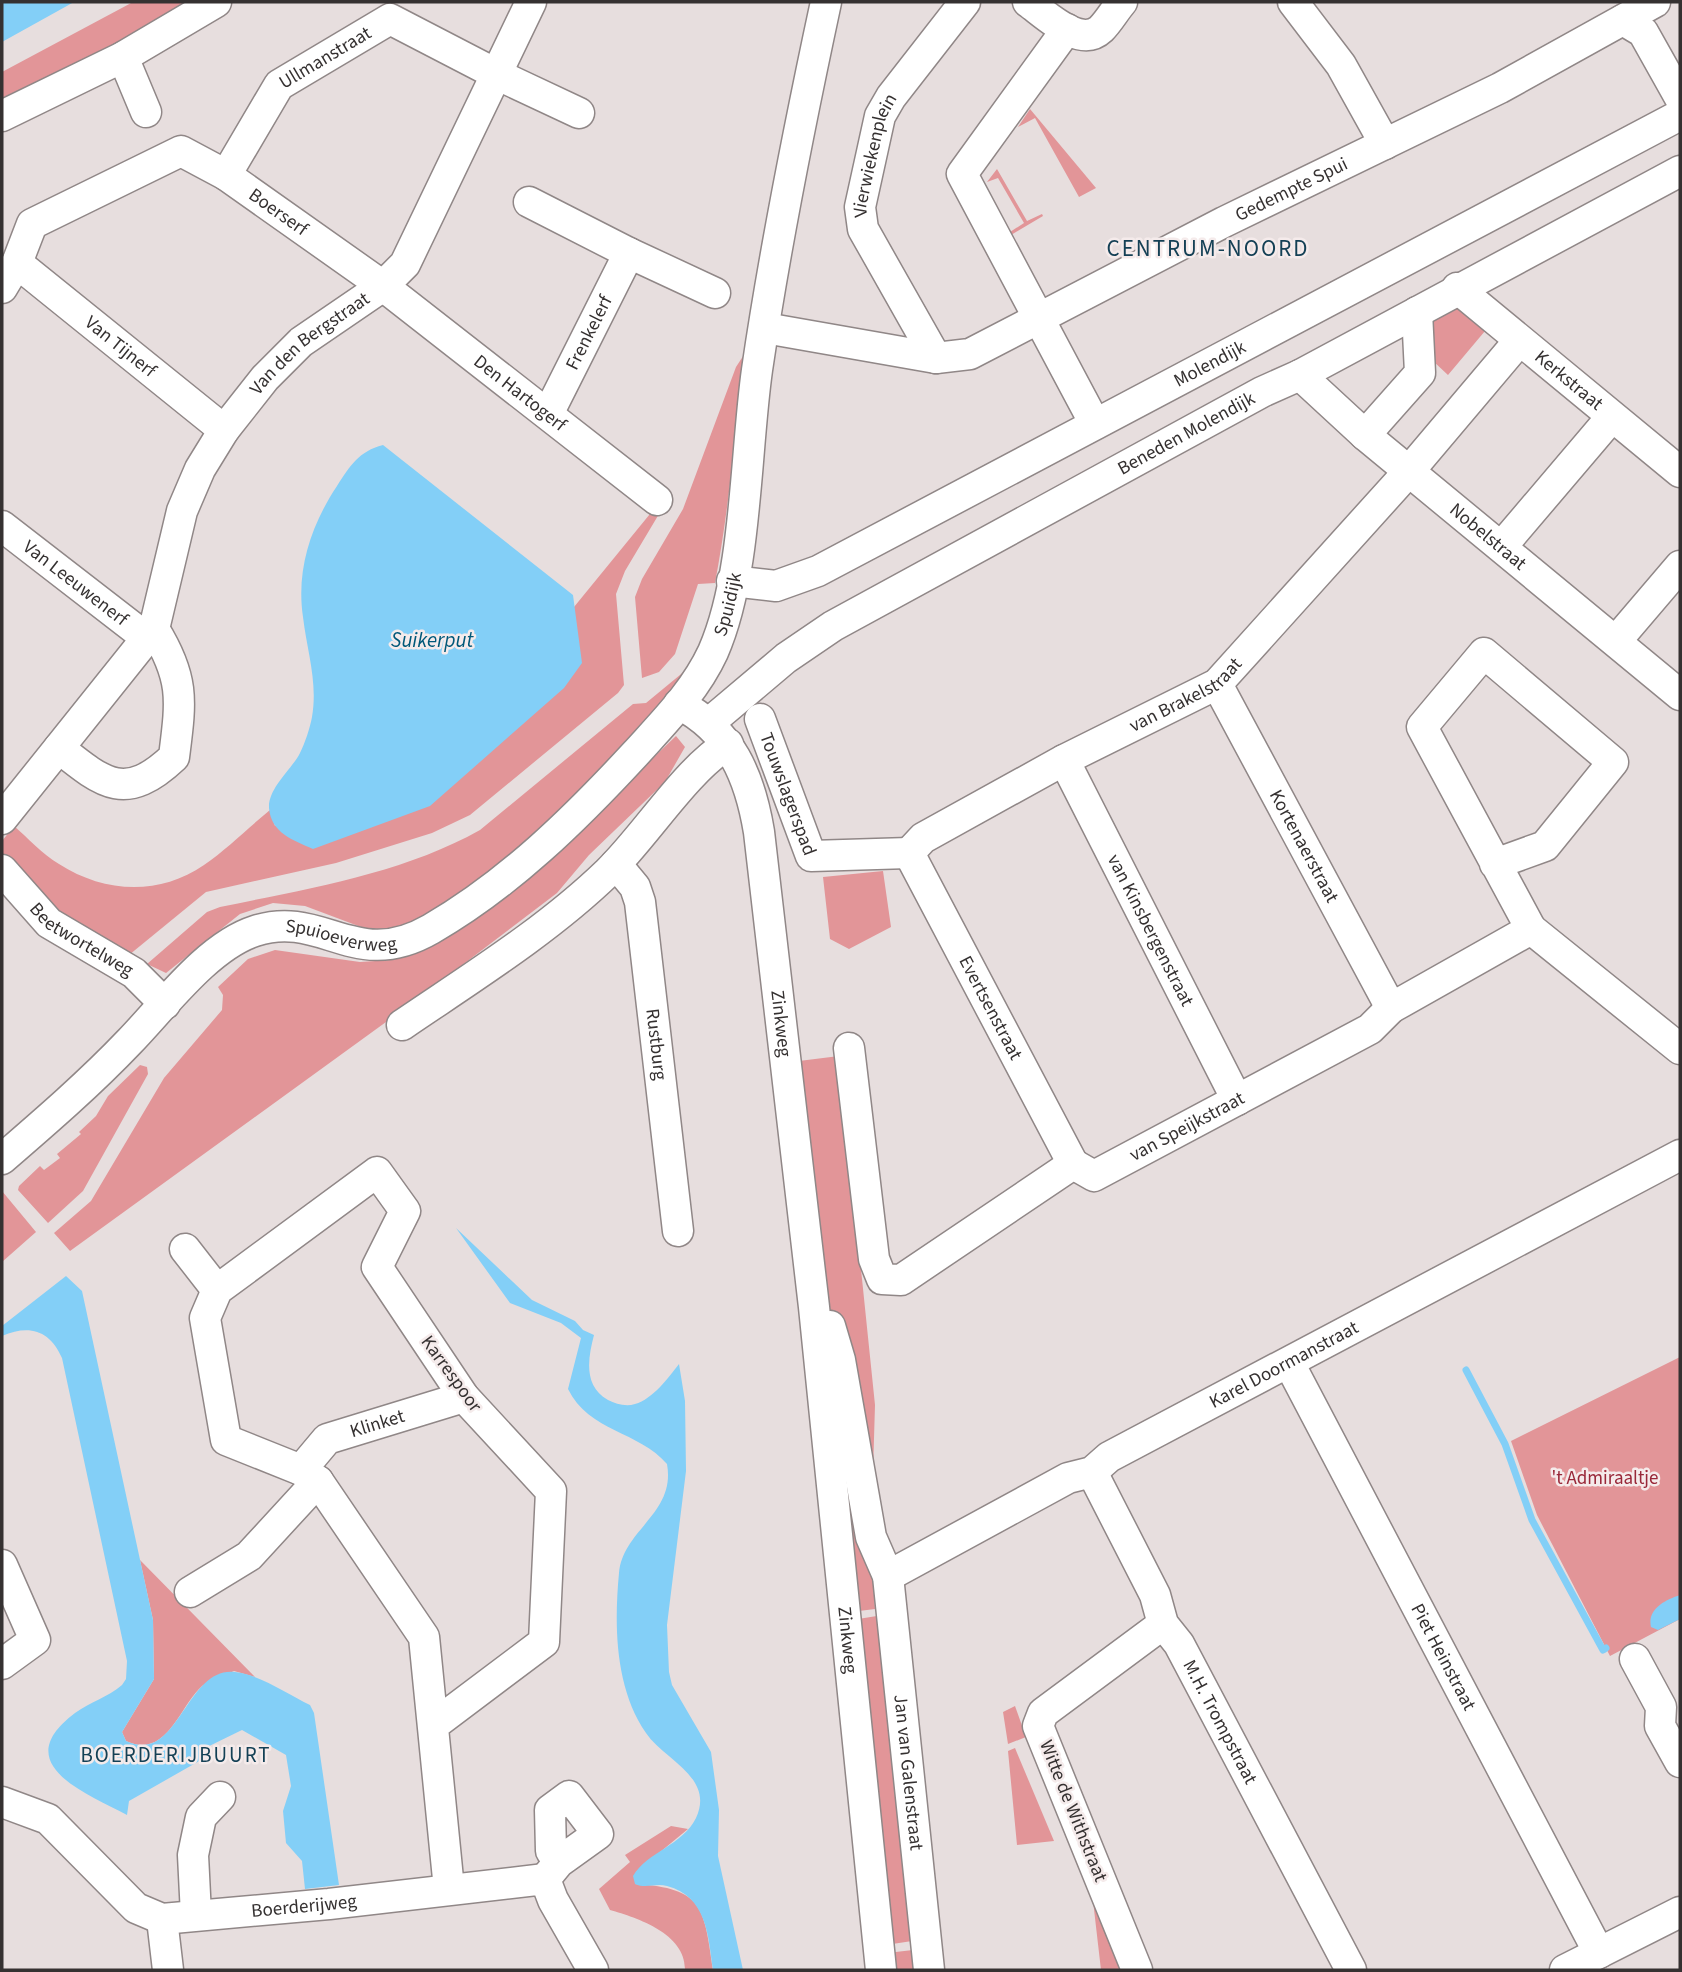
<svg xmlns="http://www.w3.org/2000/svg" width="1682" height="1972" font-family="'Source Sans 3',sans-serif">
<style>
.green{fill:#e29598}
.water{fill:#83cff7}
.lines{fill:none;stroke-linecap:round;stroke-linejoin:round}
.stream{stroke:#83cff7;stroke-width:7}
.minor-casing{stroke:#908787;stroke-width:33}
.minor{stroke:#fff;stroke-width:30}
.labels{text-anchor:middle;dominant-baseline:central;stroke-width:5;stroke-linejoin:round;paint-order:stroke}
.street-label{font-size:19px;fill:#353131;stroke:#f5ebeb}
.park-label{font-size:19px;fill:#992839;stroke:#f5ebeb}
.water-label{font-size:21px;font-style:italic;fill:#005879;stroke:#f5ebeb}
.neighbourhood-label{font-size:21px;letter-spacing:2px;fill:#144055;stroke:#f5ebeb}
.quarter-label{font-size:23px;letter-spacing:2px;fill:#144055;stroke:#f5ebeb}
</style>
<rect width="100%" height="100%" fill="#e7dede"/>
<path class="green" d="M 133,2 L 202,2 L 2,113 L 2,72 Z
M 1030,109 L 1096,188 L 1079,197 L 1035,118 L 1018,127 Z
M 997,169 L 1027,221 L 1042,214 L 1043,216 L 1011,235 L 1010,232 L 1024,223 L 998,178 L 987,182 Z
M 1451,306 L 1462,309 L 1498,336 L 1499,343 L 1485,331 L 1448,375 L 1433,361 L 1430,344 L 1434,340 L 1428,314 Z
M 749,347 C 735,425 730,505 715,583 L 698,584 L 675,654 L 659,672 L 642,678 L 635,597 L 642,579 L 683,509 L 736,367 Z
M 654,509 L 659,514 L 625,571 L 616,594 L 624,685 L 618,693 L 470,815 L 432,833 L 336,863 L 206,892 L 129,955 L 76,930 L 2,861 L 2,841 L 14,826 C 28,838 42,854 59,864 C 104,893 159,896 204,865 C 227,849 248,828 270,810 L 275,826 L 576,630 L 574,607 Z
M 686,670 L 677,685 L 580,794 L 484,882 L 400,930 L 369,930 L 305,906 L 273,903 L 240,914 L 166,973 L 147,964 L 207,912 L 220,907 C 306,889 402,874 480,830 L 633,704 L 646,703 Z
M 676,736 L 685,747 L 665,782 L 589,855 L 557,893 L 415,1001 L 70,1251 L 54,1233 L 91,1201 L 164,1078 L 222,1010 L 223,995 L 218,987 L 248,959 L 275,950 L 360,962 L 390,960 L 419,952 L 447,937 L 557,850 Z
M 883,871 L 891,927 L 849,949 L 830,939 L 823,877 Z
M 839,1056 L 875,1405 L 873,1472 L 841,1336 L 817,1282 L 799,1061 Z
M 140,1065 L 147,1067 L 148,1074 L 83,1191 L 48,1223 L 18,1190 L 19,1186 L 40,1166 L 44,1170 L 60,1158 L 57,1154 L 81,1134 L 79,1132 L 96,1116 L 108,1096 Z
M 2,1191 L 36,1232 L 2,1262 Z
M 825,1343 L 873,1580 L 875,1609 L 851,1612 Z
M 1680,1357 L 1680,1619 L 1610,1656 L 1537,1515 L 1511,1441 Z
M 140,1560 L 255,1677 L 234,1671 C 224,1676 207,1680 199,1689 C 178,1711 165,1759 126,1741 L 122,1732 L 154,1679 L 153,1620 Z
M 883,1615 L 912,1941 L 886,1945 L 852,1620 Z
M 1015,1706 L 1026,1737 L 1008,1744 L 1003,1712 Z
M 1015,1748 L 1054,1841 L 1017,1845 L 1008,1751 Z
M 671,1826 L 688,1829 L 636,1872 L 635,1884 C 704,1888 704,1908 713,1970 L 685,1970 C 686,1934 638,1918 610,1910 L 599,1889 L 630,1862 L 625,1855 Z
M 1092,1892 L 1129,1970 L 1101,1970 Z
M 913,1950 L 920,1970 L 889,1970 L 887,1953 Z"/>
<path class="water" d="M 2,2 L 74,2 L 2,42 Z
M 383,445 L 573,595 L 582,663 L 564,688 L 430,806 L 313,849 C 293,840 271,833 269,808 C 268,788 292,769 300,753 C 305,743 310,728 312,717 C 318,682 307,651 303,617 C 296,570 311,525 337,486 C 350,466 359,451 383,445 Z
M 456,1228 L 532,1300 L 575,1321 L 583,1330 L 594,1335 C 588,1358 583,1386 608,1400 C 616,1404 626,1407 635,1404 C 653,1399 668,1378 679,1364 L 685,1401 L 686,1471 L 667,1625 L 669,1672 L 672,1685 L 711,1752 L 719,1810 L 718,1856 L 743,1970 L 713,1970 C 708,1935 707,1897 667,1886 C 655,1883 646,1889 635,1884 L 633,1876 C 647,1852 683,1845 696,1818 C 715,1777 664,1760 646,1733 C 615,1688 614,1626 619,1573 C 623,1529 676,1514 667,1464 C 639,1431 589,1432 568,1389 L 581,1338 L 561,1323 L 510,1303 Z
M 66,1276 L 82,1291 L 153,1620 L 154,1679 L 122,1732 L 126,1741 C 179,1766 185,1666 235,1672 C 261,1675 287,1694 310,1705 L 314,1713 L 339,1885 L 305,1889 L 302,1861 L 286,1843 L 283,1811 L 291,1786 L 286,1755 L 242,1730 L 199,1751 L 201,1760 L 129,1801 L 127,1815 C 86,1793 7,1764 75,1713 C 90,1702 108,1697 122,1685 L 126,1679 L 127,1661 L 62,1358 C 50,1330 29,1324 2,1336 L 2,1326 Z
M 1680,1595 L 1680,1619 L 1658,1630 L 1651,1627 C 1647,1609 1665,1600 1680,1595 Z"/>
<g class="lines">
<path class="stream" d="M 1466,1370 L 1505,1444 L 1532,1520 L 1603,1650 L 1606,1648"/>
<defs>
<g id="minor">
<path d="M 1028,2 C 1045,14 1080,49 1101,29 C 1109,21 1115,10 1122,2"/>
<path d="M 1293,2 L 1341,65 L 1385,144"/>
<path d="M 1623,20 L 1643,32 L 1680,98"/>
<path d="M 1067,29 L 962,174 L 1095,424"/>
<path d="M 123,57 L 146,112"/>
<path d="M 2,116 L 123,57 L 216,2"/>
<path id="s1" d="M 226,175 L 279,85 L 390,19 L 498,75 L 579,113"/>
<path d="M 529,202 L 629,253"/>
<path id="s2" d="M 17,263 L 224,430"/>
<path id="s3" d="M 2,288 L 17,263 L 32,224 L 181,151 L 226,175 L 383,286 L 657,500"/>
<path id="s4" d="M 1457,288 L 1680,472"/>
<path id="s5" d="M 765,328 L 936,358 L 970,354 L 1224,222 L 1500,88 L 1655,2"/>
<path id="s6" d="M 936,358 L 863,229 L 860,207 L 880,116 L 891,97 L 965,2"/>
<path id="s7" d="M 1300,375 L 1365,435 L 1680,695"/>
<path id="s8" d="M 548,414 L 629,253 L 715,293"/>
<path d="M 1365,435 L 1420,373 L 1417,312"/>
<path id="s9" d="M 2,526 L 148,639"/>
<path d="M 1502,546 L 1604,426"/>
<path id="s10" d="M 732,581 L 776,586 L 818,571 L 1680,115"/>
<path d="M 1616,641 L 1680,566"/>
<path id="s11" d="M 1217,684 L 1391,1008"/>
<path id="s12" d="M 679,704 C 731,731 750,777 759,832 L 814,1307 L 881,1970"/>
<path id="s13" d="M 760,719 L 811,856 L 909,853"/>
<path id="s14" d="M 709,723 L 786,658 L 833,626 L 1262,392 L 1300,375 L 1680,171"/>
<path d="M 59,748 C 105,785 126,802 174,757 C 181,701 185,679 154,629"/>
<path id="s15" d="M 1064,760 L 1237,1100"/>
<path id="s16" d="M 2,819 L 154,629 L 182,511 L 200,469 L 224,430 L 265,378 L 301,342 L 383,286 L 405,264 L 531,2"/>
<path id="s17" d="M 909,853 L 923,838 L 1064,760 L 1217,684 L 1410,470 L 1519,341"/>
<path id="s18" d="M 909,853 L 1073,1164"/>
<path id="s19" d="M 616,864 L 635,887 L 640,902 L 678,1231"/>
<path d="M 1495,864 L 1545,846 L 1613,762 L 1484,653 L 1422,727 L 1531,929"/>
<path id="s20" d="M 2,870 L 49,923 L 134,973 L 165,1004"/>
<path d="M 402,1025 C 471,978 547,931 608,872 C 647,834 684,772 728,744"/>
<path id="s21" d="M 849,1048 L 874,1259 L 882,1279 L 901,1280 L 1073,1164 L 1094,1176 L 1370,1029 L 1391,1008 L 1531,929 L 1680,1049"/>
<path id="s22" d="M 2,1159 C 46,1121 90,1083 130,1041 C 164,1006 208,946 255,931 C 323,909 355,973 431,929 C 509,884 575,819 636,753 C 664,722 695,691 713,652 C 747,575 745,455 757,370 C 775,247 800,123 826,2"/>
<path d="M 185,1249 L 217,1290"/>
<path id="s23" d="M 830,1326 L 840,1360 L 871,1537 L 888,1576 L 929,1970"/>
<path id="s24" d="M 1289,1363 L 1599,1953"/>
<path id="s25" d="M 301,1470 L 327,1439 L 464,1397"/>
<path id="s26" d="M 1092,1472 L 1155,1595 L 1163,1624 L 1179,1644 L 1351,1970"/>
<path d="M 2,1565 L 35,1640 L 2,1664"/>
<path id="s27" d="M 888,1576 L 1068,1478 L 1092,1472 L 1109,1457 L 1680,1155"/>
<path d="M 190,1592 L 249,1556 L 318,1481"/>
<path d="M 1635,1659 L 1661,1707 L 1660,1726 L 1680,1762"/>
<path d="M 435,1724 L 544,1642 L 551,1491 L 464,1397 L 377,1267 L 405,1211 L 377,1172 L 217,1290 L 205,1318 L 226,1440 L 301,1470 L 318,1481 L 424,1637 L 449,1889"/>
<path id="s28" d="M 2,1802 L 48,1819 L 136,1908 L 162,1919 L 329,1904 L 545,1879 L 553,1900 L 593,1970"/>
<path d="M 545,1879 L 559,1862 L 598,1834 L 569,1796 L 550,1810 L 551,1851 L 559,1862"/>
<path d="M 196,1915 L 193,1855 L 201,1817 L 220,1797"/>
<path d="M 162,1919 L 168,1970"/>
<path d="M 1137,1970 L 1038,1726 L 1043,1713 L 1163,1624"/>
<path d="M 1565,1970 L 1680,1912"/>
</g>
</defs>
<use href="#minor" class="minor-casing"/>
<use href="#minor" class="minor"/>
</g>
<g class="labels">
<g class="street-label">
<text stroke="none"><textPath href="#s1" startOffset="158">Ullmanstraat</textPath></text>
<text stroke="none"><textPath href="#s6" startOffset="224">Vierwiekenplein</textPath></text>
<text stroke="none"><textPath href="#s5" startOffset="569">Gedempte Spui</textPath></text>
<text stroke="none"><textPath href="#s3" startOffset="352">Boerserf</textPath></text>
<text stroke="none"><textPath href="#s8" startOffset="91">Frenkelerf</textPath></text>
<text stroke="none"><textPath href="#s16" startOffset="579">Van den Bergstraat</textPath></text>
<text stroke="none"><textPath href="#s2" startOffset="133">Van Tijnerf</textPath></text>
<text stroke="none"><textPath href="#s10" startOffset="532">Molendijk</textPath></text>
<text stroke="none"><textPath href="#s4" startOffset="145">Kerkstraat</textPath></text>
<text stroke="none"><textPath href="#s3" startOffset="654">Den Hartogerf</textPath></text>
<text stroke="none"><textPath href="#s14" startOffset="560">Beneden Molendijk</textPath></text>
<text stroke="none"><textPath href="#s7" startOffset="248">Nobelstraat</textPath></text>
<text stroke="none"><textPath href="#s9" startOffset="93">Van Leeuwenerf</textPath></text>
<text stroke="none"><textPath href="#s22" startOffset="973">Spuidijk</textPath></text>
<text stroke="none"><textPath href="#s17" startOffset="320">van Brakelstraat</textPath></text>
<text stroke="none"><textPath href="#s13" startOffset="80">Touwslagerspad</textPath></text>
<text stroke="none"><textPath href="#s11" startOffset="184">Kortenaerstraat</textPath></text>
<text stroke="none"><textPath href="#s15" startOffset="191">van Kinsbergenstraat</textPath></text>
<text stroke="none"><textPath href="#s22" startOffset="430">Spuioeverweg</textPath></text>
<text stroke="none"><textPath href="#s20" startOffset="107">Beetwortelweg</textPath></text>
<text stroke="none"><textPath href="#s18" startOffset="175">Evertsenstraat</textPath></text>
<text stroke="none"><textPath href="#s12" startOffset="350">Zinkweg</textPath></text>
<text stroke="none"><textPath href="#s19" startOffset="189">Rustburg</textPath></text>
<text stroke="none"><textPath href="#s21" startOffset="590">van Speijkstraat</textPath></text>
<text stroke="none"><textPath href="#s27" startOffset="450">Karel Doormanstraat</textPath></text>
<text transform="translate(451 1374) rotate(54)">Karrespoor</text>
<text stroke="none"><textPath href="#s25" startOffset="93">Klinket</textPath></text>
<text stroke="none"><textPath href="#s12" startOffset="970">Zinkweg</textPath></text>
<text stroke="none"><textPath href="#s24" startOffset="332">Piet Heinstraat</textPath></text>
<text stroke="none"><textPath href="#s26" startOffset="282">M.H. Trompstraat</textPath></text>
<text stroke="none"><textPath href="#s23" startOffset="455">Jan van Galenstraat</textPath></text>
<text transform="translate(1073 1811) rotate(68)">Witte de Withstraat</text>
<text stroke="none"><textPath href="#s28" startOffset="345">Boerderijweg</textPath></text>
</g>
<g class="park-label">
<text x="1605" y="1478">'t Admiraaltje</text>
</g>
<g class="water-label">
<text x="432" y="640">Suikerput</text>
</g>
<g class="neighbourhood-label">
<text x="176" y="1755">BOERDERIJBUURT</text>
</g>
<g class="quarter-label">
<text x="1208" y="248">CENTRUM-NOORD</text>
</g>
</g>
<rect width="1682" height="1972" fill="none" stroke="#353131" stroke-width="7"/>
</svg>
